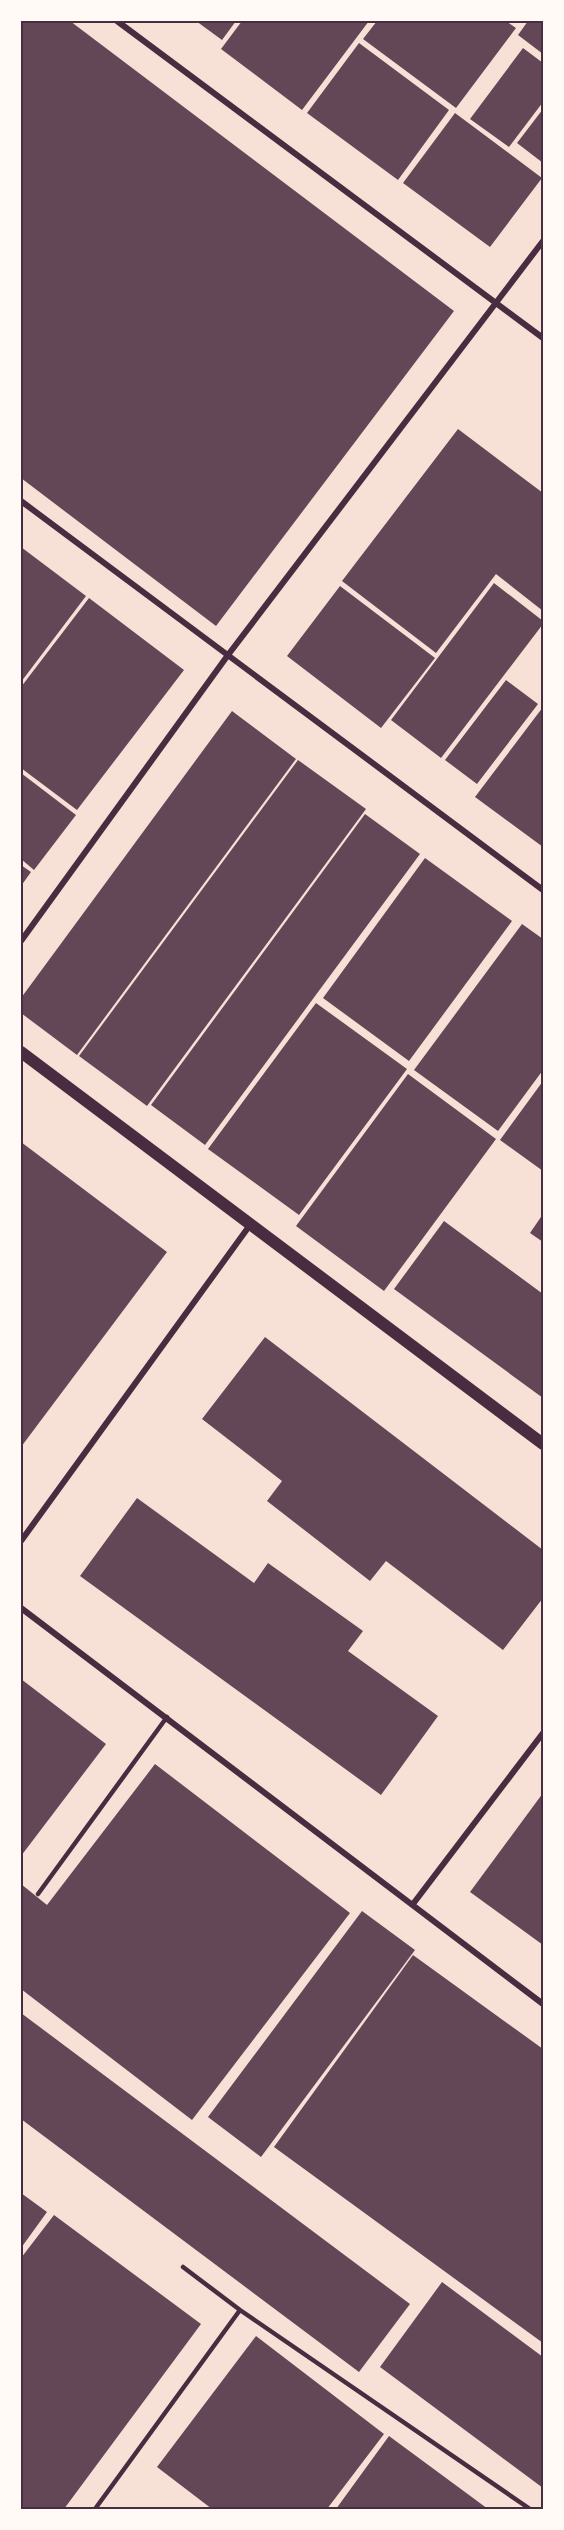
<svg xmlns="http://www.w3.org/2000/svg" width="564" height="2530" font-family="'Golos Text',sans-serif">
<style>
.building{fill:#644757}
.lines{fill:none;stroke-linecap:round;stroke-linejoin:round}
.service{stroke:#4a2c40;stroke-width:4.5}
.minor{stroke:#4a2c40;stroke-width:6}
.secondary{stroke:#4a2c40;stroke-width:12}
.neatline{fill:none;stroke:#4a2c40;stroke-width:2}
</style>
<rect width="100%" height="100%" fill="#f7e1d7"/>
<path class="building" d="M 21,21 L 70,21 L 454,311 L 216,626 L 21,478 Z
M 196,21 L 236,21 L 222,40 Z
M 242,21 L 369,21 L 302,110 L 221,49 Z
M 377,21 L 506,21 L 516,28 L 456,108 L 363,39 Z
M 528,21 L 543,21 L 543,54 L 518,35 Z
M 359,43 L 449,110 L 398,180 L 307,113 Z
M 523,48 L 543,63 L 543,102 L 509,147 L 470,119 Z
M 543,109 L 543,163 L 517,143 Z
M 455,113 L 542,178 L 490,247 L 403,183 Z
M 458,429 L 543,493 L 543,611 L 496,574 L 436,653 L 342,581 Z
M 21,547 L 86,596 L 21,682 Z
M 494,583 L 543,621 L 543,624 L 441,758 L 391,720 Z
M 340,586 L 435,658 L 381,728 L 287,656 Z
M 89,598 L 184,670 L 77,810 L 21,768 L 21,687 Z
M 506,680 L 538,704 L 477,784 L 445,760 Z
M 543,707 L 543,847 L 475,797 Z
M 232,711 L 296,759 L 77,1055 L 21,1013 L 21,998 Z
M 298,760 L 366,809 L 147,1106 L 79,1056 Z
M 21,773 L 76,815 L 34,870 L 21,859 Z
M 365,814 L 420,854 L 205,1145 L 151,1105 Z
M 425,858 L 512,921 L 409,1061 L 323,998 Z
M 21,865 L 31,872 L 21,886 Z
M 522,924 L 543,939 L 543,1070 L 498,1131 L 414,1070 Z
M 316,1003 L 407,1069 L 299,1215 L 208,1149 Z
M 408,1074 L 496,1139 L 384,1291 L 296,1226 Z
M 543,1081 L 543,1171 L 500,1140 Z
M 21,1142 L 167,1252 L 21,1447 Z
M 543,1214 L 543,1242 L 530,1233 Z
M 444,1221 L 543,1294 L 543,1398 L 394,1289 Z
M 265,1337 L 543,1550 L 543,1598 L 503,1650 L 386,1561 L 370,1581 L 267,1501 L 282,1481 L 202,1419 Z
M 137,1498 L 254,1583 L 268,1563 L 363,1631 L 348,1651 L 438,1716 L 381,1795 L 80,1576 Z
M 21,1679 L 106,1744 L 21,1856 Z
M 155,1764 L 350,1913 L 192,2120 L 21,1989 L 21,1884 L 47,1905 Z
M 543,1793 L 543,1945 L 470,1892 Z
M 362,1911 L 415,1950 L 261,2157 L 208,2117 Z
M 413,1955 L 543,2049 L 543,2343 L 274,2147 Z
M 21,2013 L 410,2304 L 359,2372 L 21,2119 Z
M 21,2193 L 47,2212 L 21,2248 Z
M 54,2215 L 201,2324 L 64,2509 L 21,2509 L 21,2258 Z
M 442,2282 L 543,2357 L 543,2488 L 380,2367 Z
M 256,2336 L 384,2434 L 327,2509 L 212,2509 L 157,2467 Z
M 389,2436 L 488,2509 L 336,2509 Z"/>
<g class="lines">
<path class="service" d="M 38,1894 L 167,1717
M 183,2267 L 240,2310 L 530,2509
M 95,2509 L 240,2310"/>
<path class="minor" d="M 117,21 L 543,338
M 21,501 L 543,890
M 21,941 L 228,655 L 543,241
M 21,1541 L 250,1225
M 21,1608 L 543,2004
M 413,1904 L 543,1733"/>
<path class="secondary" d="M 21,1052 L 543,1444"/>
</g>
<rect width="564" height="2530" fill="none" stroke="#fffaf5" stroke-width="45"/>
<rect x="22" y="22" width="520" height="2486" class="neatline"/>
</svg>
